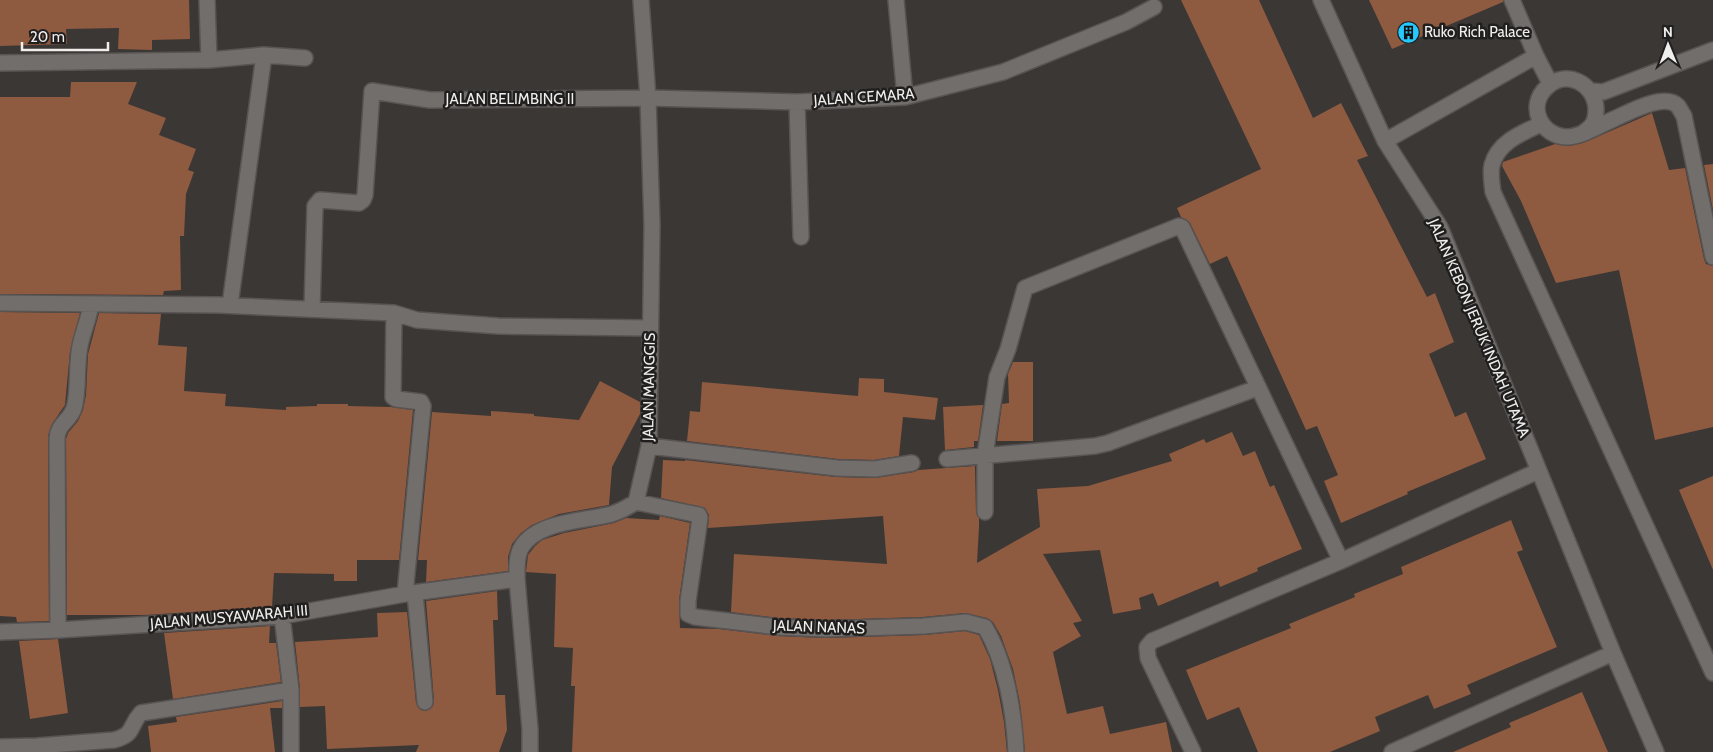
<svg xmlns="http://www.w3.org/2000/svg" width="1713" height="752" font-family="Cabin,sans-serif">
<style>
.building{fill:#8e5a40}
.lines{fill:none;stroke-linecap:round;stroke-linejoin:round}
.minor-casing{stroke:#585453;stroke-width:18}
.minor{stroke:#726e6c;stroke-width:15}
.labels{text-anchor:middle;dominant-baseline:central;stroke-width:5;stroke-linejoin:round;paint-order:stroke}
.poi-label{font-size:15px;fill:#f0eeed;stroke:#201f1e;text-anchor:start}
.street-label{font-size:15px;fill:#f0eeed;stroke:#201f1e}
</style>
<rect width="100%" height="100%" fill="#3b3735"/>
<path class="building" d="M 0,0 L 189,0 L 190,39 L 152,40 L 152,50 L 118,49 L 119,28 L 66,29 L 67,44 L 0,46 Z
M 1181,0 L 1259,0 L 1313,118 L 1341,103 L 1368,156 L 1357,160 L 1427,297 L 1435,293 L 1454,342 L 1429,354 L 1455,417 L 1466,412 L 1486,459 L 1407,492 L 1408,494 L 1341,523 L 1324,481 L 1338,475 L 1317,426 L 1306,430 L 1227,256 L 1210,264 L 1190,223 L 1181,217 L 1177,208 L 1261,169 Z
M 1369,0 L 1503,0 L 1503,2 L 1392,49 Z
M 71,82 L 137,82 L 128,104 L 166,118 L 159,135 L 196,149 L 188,170 L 194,172 L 186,194 L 184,236 L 180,236 L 181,290 L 164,291 L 163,295 L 0,294 L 0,97 L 70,97 Z
M 1652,113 L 1669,170 L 1685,168 L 1704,259 L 1706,264 L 1713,266 L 1713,427 L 1655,440 L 1619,270 L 1556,283 L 1521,201 L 1502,166 L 1503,162 L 1555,144 L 1569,146 L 1583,143 Z
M 1713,164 L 1713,210 L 1704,165 Z
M 0,312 L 80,313 L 70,352 L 65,405 L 52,424 L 48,436 L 49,621 L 17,622 L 16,617 L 0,616 Z
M 99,313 L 161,314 L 158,345 L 187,347 L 184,391 L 226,394 L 225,406 L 286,410 L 286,407 L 317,406 L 317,404 L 348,404 L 348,406 L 391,407 L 413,410 L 399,560 L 357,560 L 357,581 L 334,581 L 334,574 L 274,573 L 272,607 L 145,615 L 67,615 L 66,439 L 68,433 L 78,421 L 83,410 L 86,395 L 88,354 Z
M 1013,362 L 1033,362 L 1033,441 L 997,441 L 1002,404 L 1009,403 L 1008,374 Z
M 859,378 L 884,379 L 884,392 L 938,398 L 935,420 L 903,417 L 899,456 L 874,460 L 838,459 L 687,441 L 690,411 L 700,412 L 702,382 L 858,396 Z
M 600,381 L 640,402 L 640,414 L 612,467 L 609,505 L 559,514 L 532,525 L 521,533 L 512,544 L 508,557 L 508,571 L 426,582 L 427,560 L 418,560 L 432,412 L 491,416 L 491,411 L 534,414 L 534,416 L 579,420 Z
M 983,405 L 978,441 L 974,441 L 974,447 L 945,450 L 943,407 Z
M 1232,432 L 1243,456 L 1255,451 L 1270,487 L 1274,485 L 1302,549 L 1257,568 L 1258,571 L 1220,587 L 1218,581 L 1158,606 L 1153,593 L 1139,598 L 1141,609 L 1113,614 L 1100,550 L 1043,554 L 1082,621 L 1073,623 L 1081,636 L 1053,652 L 1067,714 L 1103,706 L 1110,734 L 1166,722 L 1172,752 L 1025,752 L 1020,703 L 1013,669 L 1001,636 L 993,622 L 987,618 L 965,613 L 923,617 L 825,620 L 779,618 L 731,612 L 734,554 L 887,564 L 883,516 L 708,528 L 709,515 L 705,508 L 661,498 L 663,460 L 685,461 L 685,460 L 836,477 L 875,478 L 914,472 L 918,470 L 975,466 L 976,512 L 979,518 L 979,527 L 977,563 L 1040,527 L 1037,489 L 1088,486 L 1172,461 L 1169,454 L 1204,439 L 1206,443 Z
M 1713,476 L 1713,570 L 1679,490 Z
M 660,516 L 690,523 L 679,600 L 680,628 L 719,629 L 778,636 L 825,638 L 924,635 L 965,631 L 979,635 L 990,659 L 998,690 L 1004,722 L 1007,752 L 572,752 L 575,686 L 571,686 L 573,648 L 554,647 L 556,574 L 526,572 L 528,555 L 535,546 L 542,540 L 564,533 L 614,523 L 626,518 L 659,520 Z
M 1511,520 L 1523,550 L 1517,552 L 1557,647 L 1467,685 L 1471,694 L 1434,709 L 1428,695 L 1375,717 L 1380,731 L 1330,752 L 1258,752 L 1239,707 L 1207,720 L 1186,670 L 1291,628 L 1289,624 L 1355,597 L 1354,594 L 1403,574 L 1401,567 Z
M 497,591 L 498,620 L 493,620 L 496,695 L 505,695 L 507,730 L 499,752 L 416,752 L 419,745 L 327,749 L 325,706 L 300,707 L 300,689 L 295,642 L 378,637 L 377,613 L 407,612 L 416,703 L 421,710 L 426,711 L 433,706 L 434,701 L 426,601 Z
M 270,626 L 269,643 L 276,643 L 281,682 L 173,699 L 164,633 Z
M 58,639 L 68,713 L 30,719 L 19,641 Z
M 1582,692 L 1608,752 L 1453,752 L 1511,727 L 1509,723 Z
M 282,701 L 282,708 L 270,708 L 275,752 L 151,752 L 148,726 L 177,722 L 176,717 Z"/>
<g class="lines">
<defs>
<path id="minor" d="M 207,0 L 209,60
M 896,0 L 905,97
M 1321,0 L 1385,141 L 1440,227 L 1613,653 L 1656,752
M 1512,0 L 1536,56 L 1550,83
M 264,55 L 305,58
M 0,63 L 209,60 L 264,55 L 230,305
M 1592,91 L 1603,92 L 1713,50
M 797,102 L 801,237
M 1541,124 C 1522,133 1498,142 1492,165 C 1490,173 1492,184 1493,192 L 1713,673
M 1583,133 C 1585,131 1589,129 1591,126 C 1596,121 1596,114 1596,108 C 1594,83 1566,69 1547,87 C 1526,106 1541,137 1568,137 C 1583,136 1600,125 1614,119 C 1628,113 1664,92 1678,106 C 1680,109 1682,113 1684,116 L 1713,257
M 1385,141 L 1536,56
M 0,303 L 218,305 L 394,313 L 417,320 L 498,326 L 649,328
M 312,309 L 315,206 L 320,200 L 359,203 L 363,200 L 365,195 L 372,91 L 430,100 L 648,98 L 797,102 L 905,97 L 1003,72 L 1126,22 L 1154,7
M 394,313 L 393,397 L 396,399 L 421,402 L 423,406 L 405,594
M 649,446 L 837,468 L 875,469 L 912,463
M 947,459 L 1095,446 L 1108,443 L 1257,388
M 636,502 L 699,515 L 700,518 L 688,601 L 688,614 L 695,617 L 778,627 L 825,629 L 924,626 L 966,622 L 985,627 C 1006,662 1014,712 1016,752
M 985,512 L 985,455 L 997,377 L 1008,349 L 1025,288 L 1179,226 L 1182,227 L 1341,561
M 415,593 L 425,702
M 282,616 L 291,690 L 291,752
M 58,630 L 57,438 C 58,423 70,421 74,408 C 79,393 76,364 80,346 C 83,331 89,319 91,304
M 0,632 L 58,630 L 282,616 L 405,594 L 517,579
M 0,747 L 37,746 L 114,740 C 136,734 128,727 141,713 L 291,690
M 530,752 L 530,729 L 517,579 C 517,569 516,557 521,548 C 536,521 585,521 612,514 C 621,511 628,507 636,502 L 649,446 L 652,225 L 648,98 L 641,0
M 1193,752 L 1148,658 L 1147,647 L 1152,641 L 1341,561 L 1538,471
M 1392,752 L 1613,653"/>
</defs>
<use href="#minor" class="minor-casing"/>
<use href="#minor" class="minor"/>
</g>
<defs>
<symbol id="building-disc" viewBox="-11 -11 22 22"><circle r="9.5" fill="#25c9fe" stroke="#201f1e"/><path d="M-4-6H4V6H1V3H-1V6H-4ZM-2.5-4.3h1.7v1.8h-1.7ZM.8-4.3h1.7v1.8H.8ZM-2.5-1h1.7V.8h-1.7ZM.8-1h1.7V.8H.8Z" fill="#111"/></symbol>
</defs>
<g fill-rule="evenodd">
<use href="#building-disc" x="1396" y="20" width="25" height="25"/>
</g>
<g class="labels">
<g class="poi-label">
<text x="1424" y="32">Ruko Rich Palace</text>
</g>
<g class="street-label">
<text transform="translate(864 97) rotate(-4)">JALAN CEMARA</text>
<text x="510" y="99">JALAN BELIMBING II</text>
<text transform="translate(1479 328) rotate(67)">JALAN KEBON JERUK INDAH UTAMA</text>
<text transform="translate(649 387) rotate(-89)">JALAN MANGGIS</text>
<text transform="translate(229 617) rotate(-5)">JALAN MUSYAWARAH III</text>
<text transform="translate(819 627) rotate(2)">JALAN NANAS</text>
</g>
</g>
<g transform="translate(1668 45) rotate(359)" stroke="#201f1e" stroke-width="4" paint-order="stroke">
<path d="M0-4L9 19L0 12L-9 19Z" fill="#f0eeed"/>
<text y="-8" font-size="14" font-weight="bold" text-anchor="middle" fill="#f0eeed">N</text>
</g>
<path d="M22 42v8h86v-8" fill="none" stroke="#f0eeed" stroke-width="2.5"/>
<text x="30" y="42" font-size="15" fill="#f0eeed" stroke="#201f1e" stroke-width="4" paint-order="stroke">20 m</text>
</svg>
